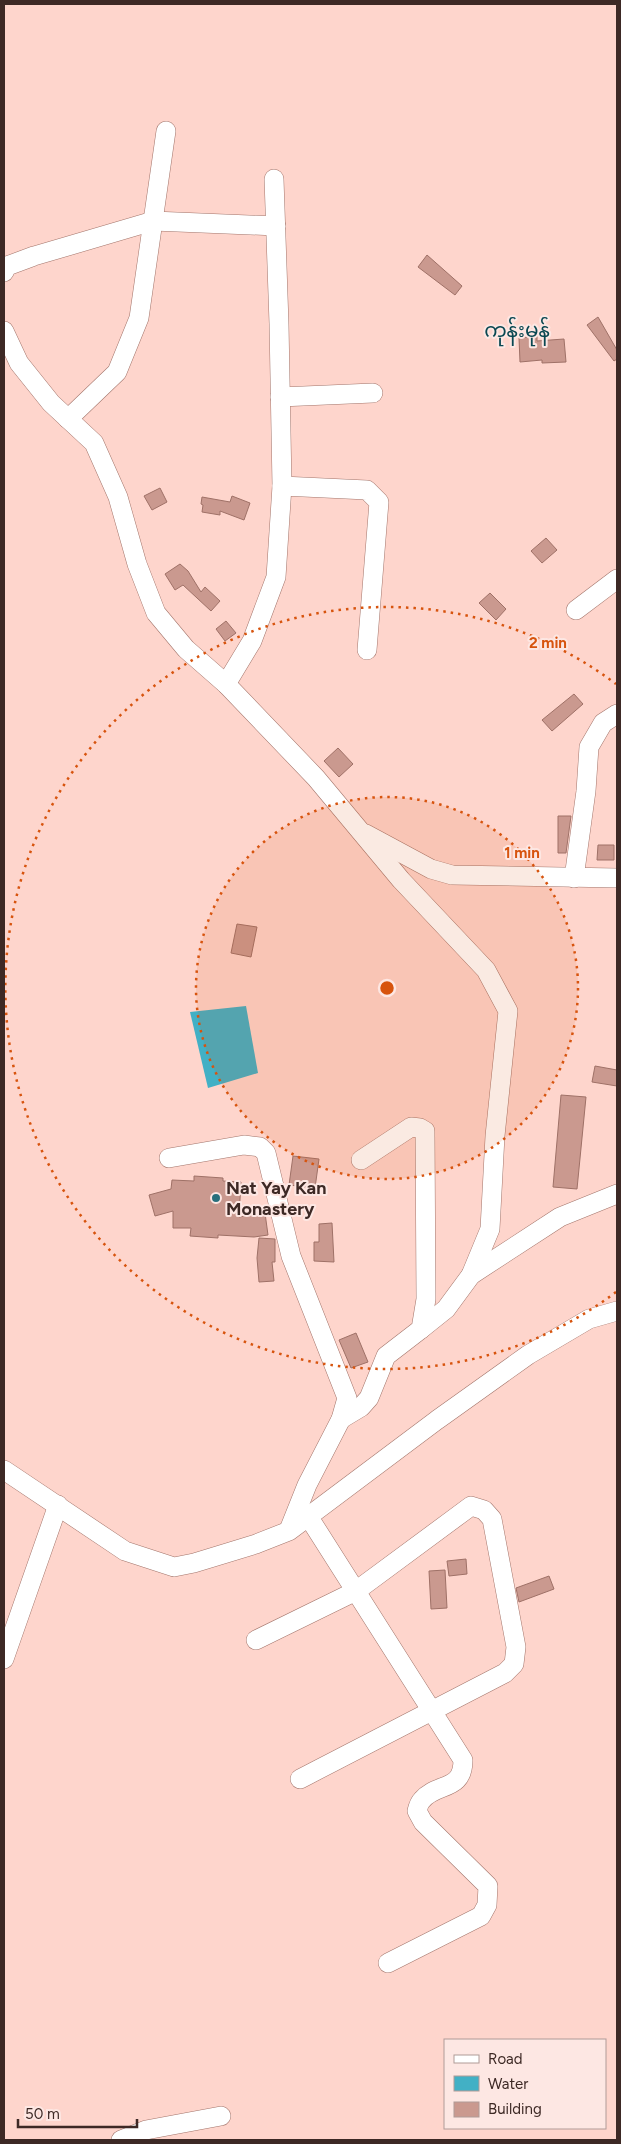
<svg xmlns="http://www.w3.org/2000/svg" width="621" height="2144" viewBox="0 0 621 2144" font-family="Figtree,'Noto Sans Myanmar',sans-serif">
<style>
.water{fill:#42b0c5}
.building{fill:#ca998f;stroke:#9f7167}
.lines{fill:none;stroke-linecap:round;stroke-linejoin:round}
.minor-casing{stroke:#a3756b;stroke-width:20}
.minor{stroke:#fff;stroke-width:19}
.ring{fill:none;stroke:#d7540e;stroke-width:2.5;stroke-dasharray:2.5 5}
.poi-dot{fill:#286f7c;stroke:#fde7e3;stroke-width:2}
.labels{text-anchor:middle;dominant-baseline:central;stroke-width:4;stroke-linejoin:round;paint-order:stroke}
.poi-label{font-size:18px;font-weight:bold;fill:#3d2925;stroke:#fde7e3;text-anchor:start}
.quarter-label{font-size:20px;fill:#094751;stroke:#fde7e3}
.centre{fill:#d7540e;stroke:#fde7e3;stroke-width:2.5}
.ring-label{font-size:15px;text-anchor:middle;font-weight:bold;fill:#d7540e;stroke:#fde7e3;stroke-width:4;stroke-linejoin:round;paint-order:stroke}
</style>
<rect width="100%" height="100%" fill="#fed5cc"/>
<path class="water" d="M246,1006L258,1073L208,1088L190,1012Z"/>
<g class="building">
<path d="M427,255L462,286L455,295L418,267Z"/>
<path d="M598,317L617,350V359L614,361L587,325Z"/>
<path d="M537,336V341L564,339L566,362L542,363V360L520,362L519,338Z"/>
<path d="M160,488L167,502L152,510L144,496Z"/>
<path d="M232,496L250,503L244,520L220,511V515L202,512L203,505L201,504L202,497L230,502Z"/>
<path d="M546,538L557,550L542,563L531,551Z"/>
<path d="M180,564L188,571L201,592L205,587L220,601L211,611L183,585L175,590L165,574Z"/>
<path d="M490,593L506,609L496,620L479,603Z"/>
<path d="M226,621L236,633L225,641L216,629Z"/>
<path d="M574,694L583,704L552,731L542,720Z"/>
<path d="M338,748L353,764L339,777L324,761Z"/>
<path d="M558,816H571L566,853H558Z"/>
<path d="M598,845H614V860H597Z"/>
<path d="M237,924L257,927L251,957L231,953Z"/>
<path d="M595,1066L617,1070V1086L592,1082Z"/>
<path d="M561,1095L586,1097L577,1189L553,1187Z"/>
<path d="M293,1156L319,1159L315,1188L289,1185Z"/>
<path d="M194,1176L223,1178V1181L241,1182L239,1217L265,1213L268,1235L254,1237L218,1235V1238L190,1236L191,1228H173V1211L155,1216L149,1195L171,1189L172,1180L194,1181Z"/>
<path d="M332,1223L334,1262L314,1261V1242H319V1224Z"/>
<path d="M259,1238L275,1239V1262H272L274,1281L259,1282L257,1258Z"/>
<path d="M356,1333L368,1362L351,1368L339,1340Z"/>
<path d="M466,1559L467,1574L449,1576L447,1561Z"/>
<path d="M445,1570L447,1608L431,1609L429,1571Z"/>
<path d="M549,1576L554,1589L519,1602L516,1588Z"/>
</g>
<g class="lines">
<g class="minor-casing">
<g id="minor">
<path d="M4,272L7,266L34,256L153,221L276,226"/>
<path d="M4,331L19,363L51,403L94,443L118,497L137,564L156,613L186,649L226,684L316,778L401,880L486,970L508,1011L495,1136L490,1229L471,1275L446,1309L421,1329"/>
<path d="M280,397L373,393"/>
<path d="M68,419L117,372L139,318L166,131"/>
<path d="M282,486L367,490L379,502L367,650"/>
<path d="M576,610L617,579"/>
<path d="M226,684L252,641L276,577L282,486L279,324L274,179"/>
<path d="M366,834L431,869L452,875L617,878"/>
<path d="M574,878L586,791L589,747L603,723L617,714"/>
<path d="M169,1158L244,1145L260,1147L266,1153L291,1256L347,1398L341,1419L307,1485L289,1530"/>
<path d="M471,1275L560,1217L617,1194"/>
<path d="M341,1419L361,1407L369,1398L386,1356L421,1329L426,1299L425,1131L420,1128L411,1127L361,1160"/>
<path d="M4,1470L125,1551L174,1567L194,1563L256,1544L289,1531L437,1420L528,1355L589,1319L617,1311"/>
<path d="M308,1516L463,1760C463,1792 437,1782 422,1800C420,1802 418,1807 417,1811L423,1822L488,1886L487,1905L481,1916L388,1963"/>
<path d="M256,1640L356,1591L471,1506L484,1510L492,1519L516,1647L514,1664L505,1673L300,1779"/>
<path d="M4,1659L58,1505"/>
<path d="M121,2140L146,2130L221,2116"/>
</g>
</g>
<use href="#minor" class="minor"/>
</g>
<circle cx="387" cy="988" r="191" fill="#d7540e" fill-opacity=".12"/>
<g class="ring">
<circle cx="387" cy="988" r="191"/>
<path d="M616 1292A381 381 0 1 1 616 684"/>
</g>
<circle class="poi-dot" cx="216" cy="1198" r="5"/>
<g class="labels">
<g class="poi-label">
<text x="226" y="1188">Nat Yay Kan<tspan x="226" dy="21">Monastery</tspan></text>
</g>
<g class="quarter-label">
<text x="517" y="330">ကုန်းမုန်</text>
</g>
</g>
<circle cx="387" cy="988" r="8" class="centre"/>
<g class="ring-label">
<text x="548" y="648">2 min</text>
<text x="522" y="858">1 min</text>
</g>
<rect width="621" height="2144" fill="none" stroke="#3d2925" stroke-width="10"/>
<rect x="444" y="2039" width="162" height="90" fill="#fde7e3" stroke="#b09b97"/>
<rect x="454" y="2055" width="25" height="8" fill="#ffffff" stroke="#b09b97"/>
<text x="488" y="2064" font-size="15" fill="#3d2925">Road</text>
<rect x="454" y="2076" width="25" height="15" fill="#42b0c5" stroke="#b09b97"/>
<text x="488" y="2089" font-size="15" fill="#3d2925">Water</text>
<rect x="454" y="2102" width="25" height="15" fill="#ca998f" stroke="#b09b97"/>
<text x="488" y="2114" font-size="15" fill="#3d2925">Building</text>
<path d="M18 2119v8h119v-8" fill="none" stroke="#3d2925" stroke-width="2.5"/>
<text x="25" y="2119" font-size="15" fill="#3d2925" stroke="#fde7e3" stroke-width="4" paint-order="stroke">50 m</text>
</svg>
